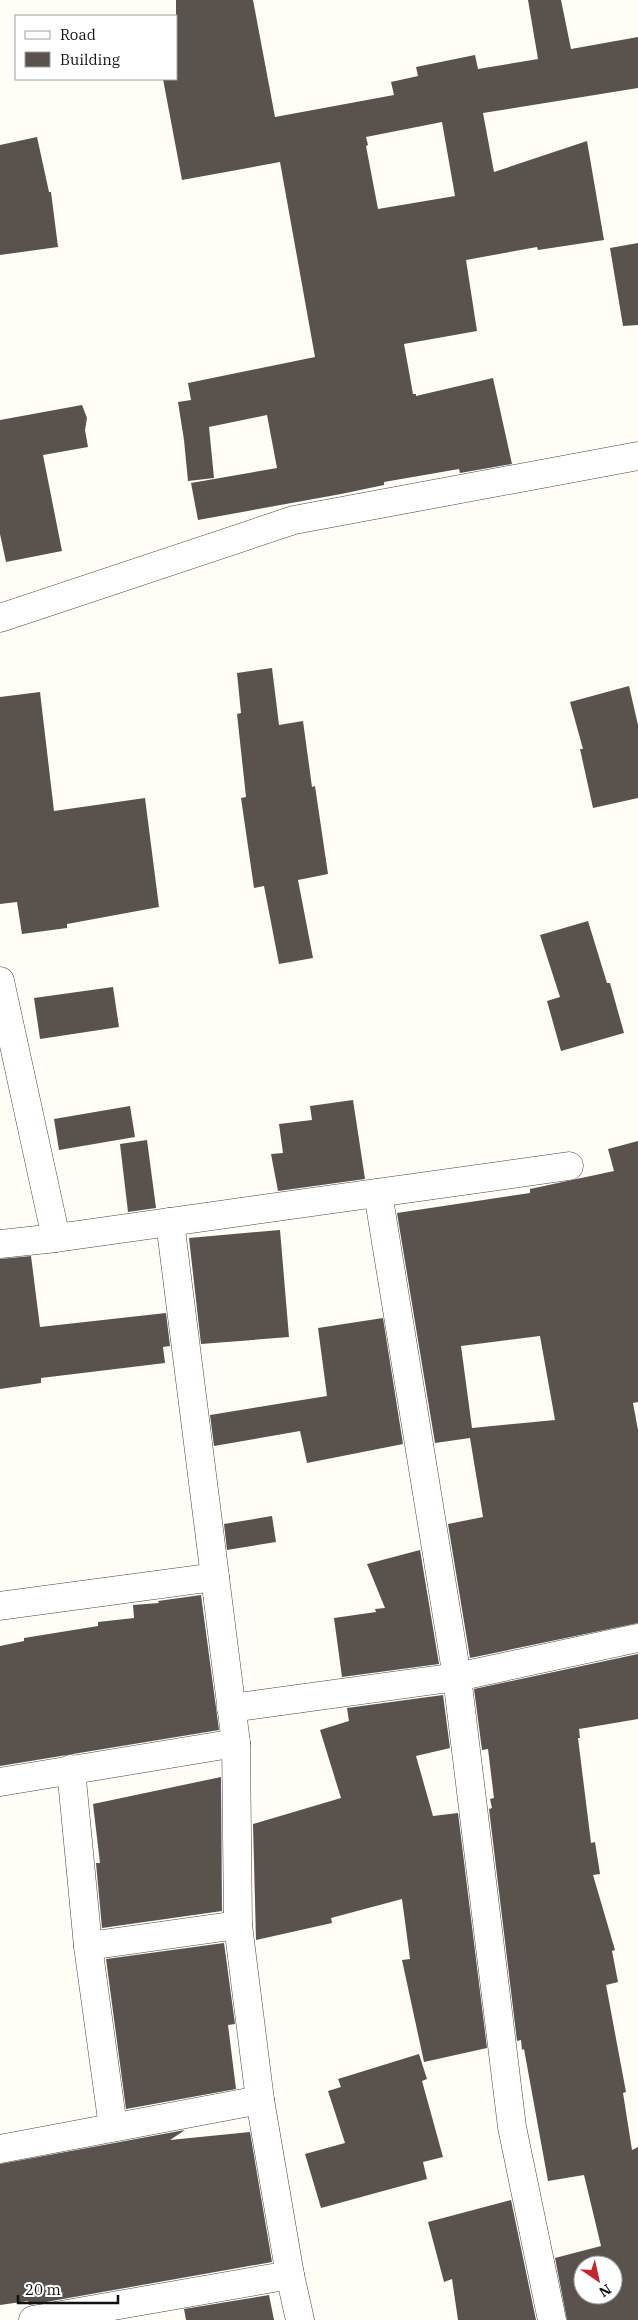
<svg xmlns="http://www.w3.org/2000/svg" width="638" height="2320" viewBox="0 0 638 2320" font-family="'IBM Plex Serif',serif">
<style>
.building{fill:#5a524d;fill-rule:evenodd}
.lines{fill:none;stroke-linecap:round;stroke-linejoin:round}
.minor-casing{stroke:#444;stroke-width:29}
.minor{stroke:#fff;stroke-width:28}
</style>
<rect width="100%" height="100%" fill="#fffdf5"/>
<g class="building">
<path d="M176,0H253L275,117L394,95L391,82L418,76L416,67L475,55L478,69L538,59L528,0H561L571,49L638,37V88L483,113L494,172L587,141L604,240L538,250L537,247L466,260L477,331L404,344L413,394H416V396L493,378L512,464L460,473L459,469L384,482V485L341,494L198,520L191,483L277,468L267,415L209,427L214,478L188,481L184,440L178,402L191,400L188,383L315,357L280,162L182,180L163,79H176ZM442,122L455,196L378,209L366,146L368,145L366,137Z"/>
<path d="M37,137L49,192H51L58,247L0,255V145Z"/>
<path d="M638,243V325L623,326L610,248Z"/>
<path d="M82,405L87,418L85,430L88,447L43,455L62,551L6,562L0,534V420Z"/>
<path d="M272,668L279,725L303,721L312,787L315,786L328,874L298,880L313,958L279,964L264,886L254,888L241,798L246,797L237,714L241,713L237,673Z"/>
<path d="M629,686L638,725V798L593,808L580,749H583L570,702Z"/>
<path d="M40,692L54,811L145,798L159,907L67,924V928L22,934L17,902L0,904V697Z"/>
<path d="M588,921L607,983H610L624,1033L561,1051L547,1001L560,997L540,935Z"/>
<path d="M113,987L119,1027L40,1039L34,998Z"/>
<path d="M353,1100L365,1179L278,1191L271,1154L283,1153L279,1124L312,1120L310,1106Z"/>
<path d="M130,1106L135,1137L59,1150L54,1119Z"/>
<path d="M147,1140L156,1208L128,1212L120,1144Z"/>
<path d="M638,1141V1402L633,1403L638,1430V1623L470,1658L448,1524L483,1517L470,1438L435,1443L397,1213L530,1193V1189L614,1171L608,1149ZM540,1336L555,1420L472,1428L461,1346Z"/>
<path d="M280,1230L289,1337L201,1344L189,1238Z"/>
<path d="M31,1256L40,1327L166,1313L170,1346L163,1347L165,1363L41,1378V1383L0,1389V1259Z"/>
<path d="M383,1318L403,1444L307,1463L300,1431L214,1446L210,1415L327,1396L318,1328Z"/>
<path d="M272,1516L276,1542L227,1550L224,1524Z"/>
<path d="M420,1550L439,1664L342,1677L334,1618L376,1612L375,1609L385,1608L367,1564Z"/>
<path d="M201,1595L219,1730L0,1766V1646L24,1641V1638L98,1626V1622L134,1618L133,1605L159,1603L158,1601Z"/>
<path d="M638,1654V1719L579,1729L580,1738H578L591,1843L595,1842L600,1874L593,1875L615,1950L612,1951L618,1982L606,1985L626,2092L623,2093L632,2150L638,2147V2320H567L555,2258L601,2246L584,2175L548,2181L524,2049L522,2050L521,2040L517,2041L489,1809L492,1808L490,1799L494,1798L488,1749L482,1750L474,1689ZM583,2265H613V2295H583Z"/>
<path d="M443,1695L450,1748L416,1756L433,1816L458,1813L487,2048L424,2062L402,1960L410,1959L402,1899L331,1918L332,1923L256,1940L253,1824L341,1798L320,1730L349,1721L347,1708Z"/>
<path d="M221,1777L222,1911L102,1928L96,1863H100L93,1804Z"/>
<path d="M224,1943L235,2024L228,2025L236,2089L126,2109L106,1959Z"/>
<path d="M419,2054L427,2079L422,2081L443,2157L423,2162L427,2179L321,2208L305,2154L345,2143L328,2091L341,2087L338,2079Z"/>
<path d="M185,2130L170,2140L250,2132L272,2262L29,2305L28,2301L0,2305V2164Z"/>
<path d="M511,2200L536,2320H458L452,2279L444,2282L428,2222Z"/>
<path d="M269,2295L274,2320H186L184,2309Z"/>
</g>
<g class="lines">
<g class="minor-casing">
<g id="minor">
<path d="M0,618L294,520L638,456"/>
<path d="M0,981L56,1238L569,1166"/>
<path d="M378,1193L457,1677L512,2127L552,2320"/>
<path d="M170,1222L236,1743L238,1925L260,2100L290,2275L300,2320"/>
<path d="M0,1244L56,1238"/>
<path d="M0,1606L215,1577"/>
<path d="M231,1708L457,1677L638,1638"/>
<path d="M71,1769L88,1946L113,2127"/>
<path d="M0,1782L236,1743"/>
<path d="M88,1946L238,1925"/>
<path d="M0,2149L260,2100"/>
<path d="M33,2320L290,2275"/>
</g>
</g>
<use href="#minor" class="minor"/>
</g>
<rect x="15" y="15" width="162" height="65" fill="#ffffff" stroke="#a0a0a0"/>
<rect x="25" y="31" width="25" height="8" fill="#ffffff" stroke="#a0a0a0"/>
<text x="60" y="40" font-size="15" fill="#111111">Road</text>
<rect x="25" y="52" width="25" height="15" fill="#5a524d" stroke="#a0a0a0"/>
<text x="60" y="65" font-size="15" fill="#111111">Building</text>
<g transform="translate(598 2280) rotate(146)"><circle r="24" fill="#ffffff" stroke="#a0a0a0"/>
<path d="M0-4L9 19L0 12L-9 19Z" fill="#c4262e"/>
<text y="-8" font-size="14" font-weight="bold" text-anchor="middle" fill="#111111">N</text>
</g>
<path d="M18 2295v8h100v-8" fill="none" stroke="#111111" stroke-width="2.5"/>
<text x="25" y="2295" font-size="15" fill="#111111" stroke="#ffffff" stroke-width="4" paint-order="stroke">20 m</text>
</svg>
